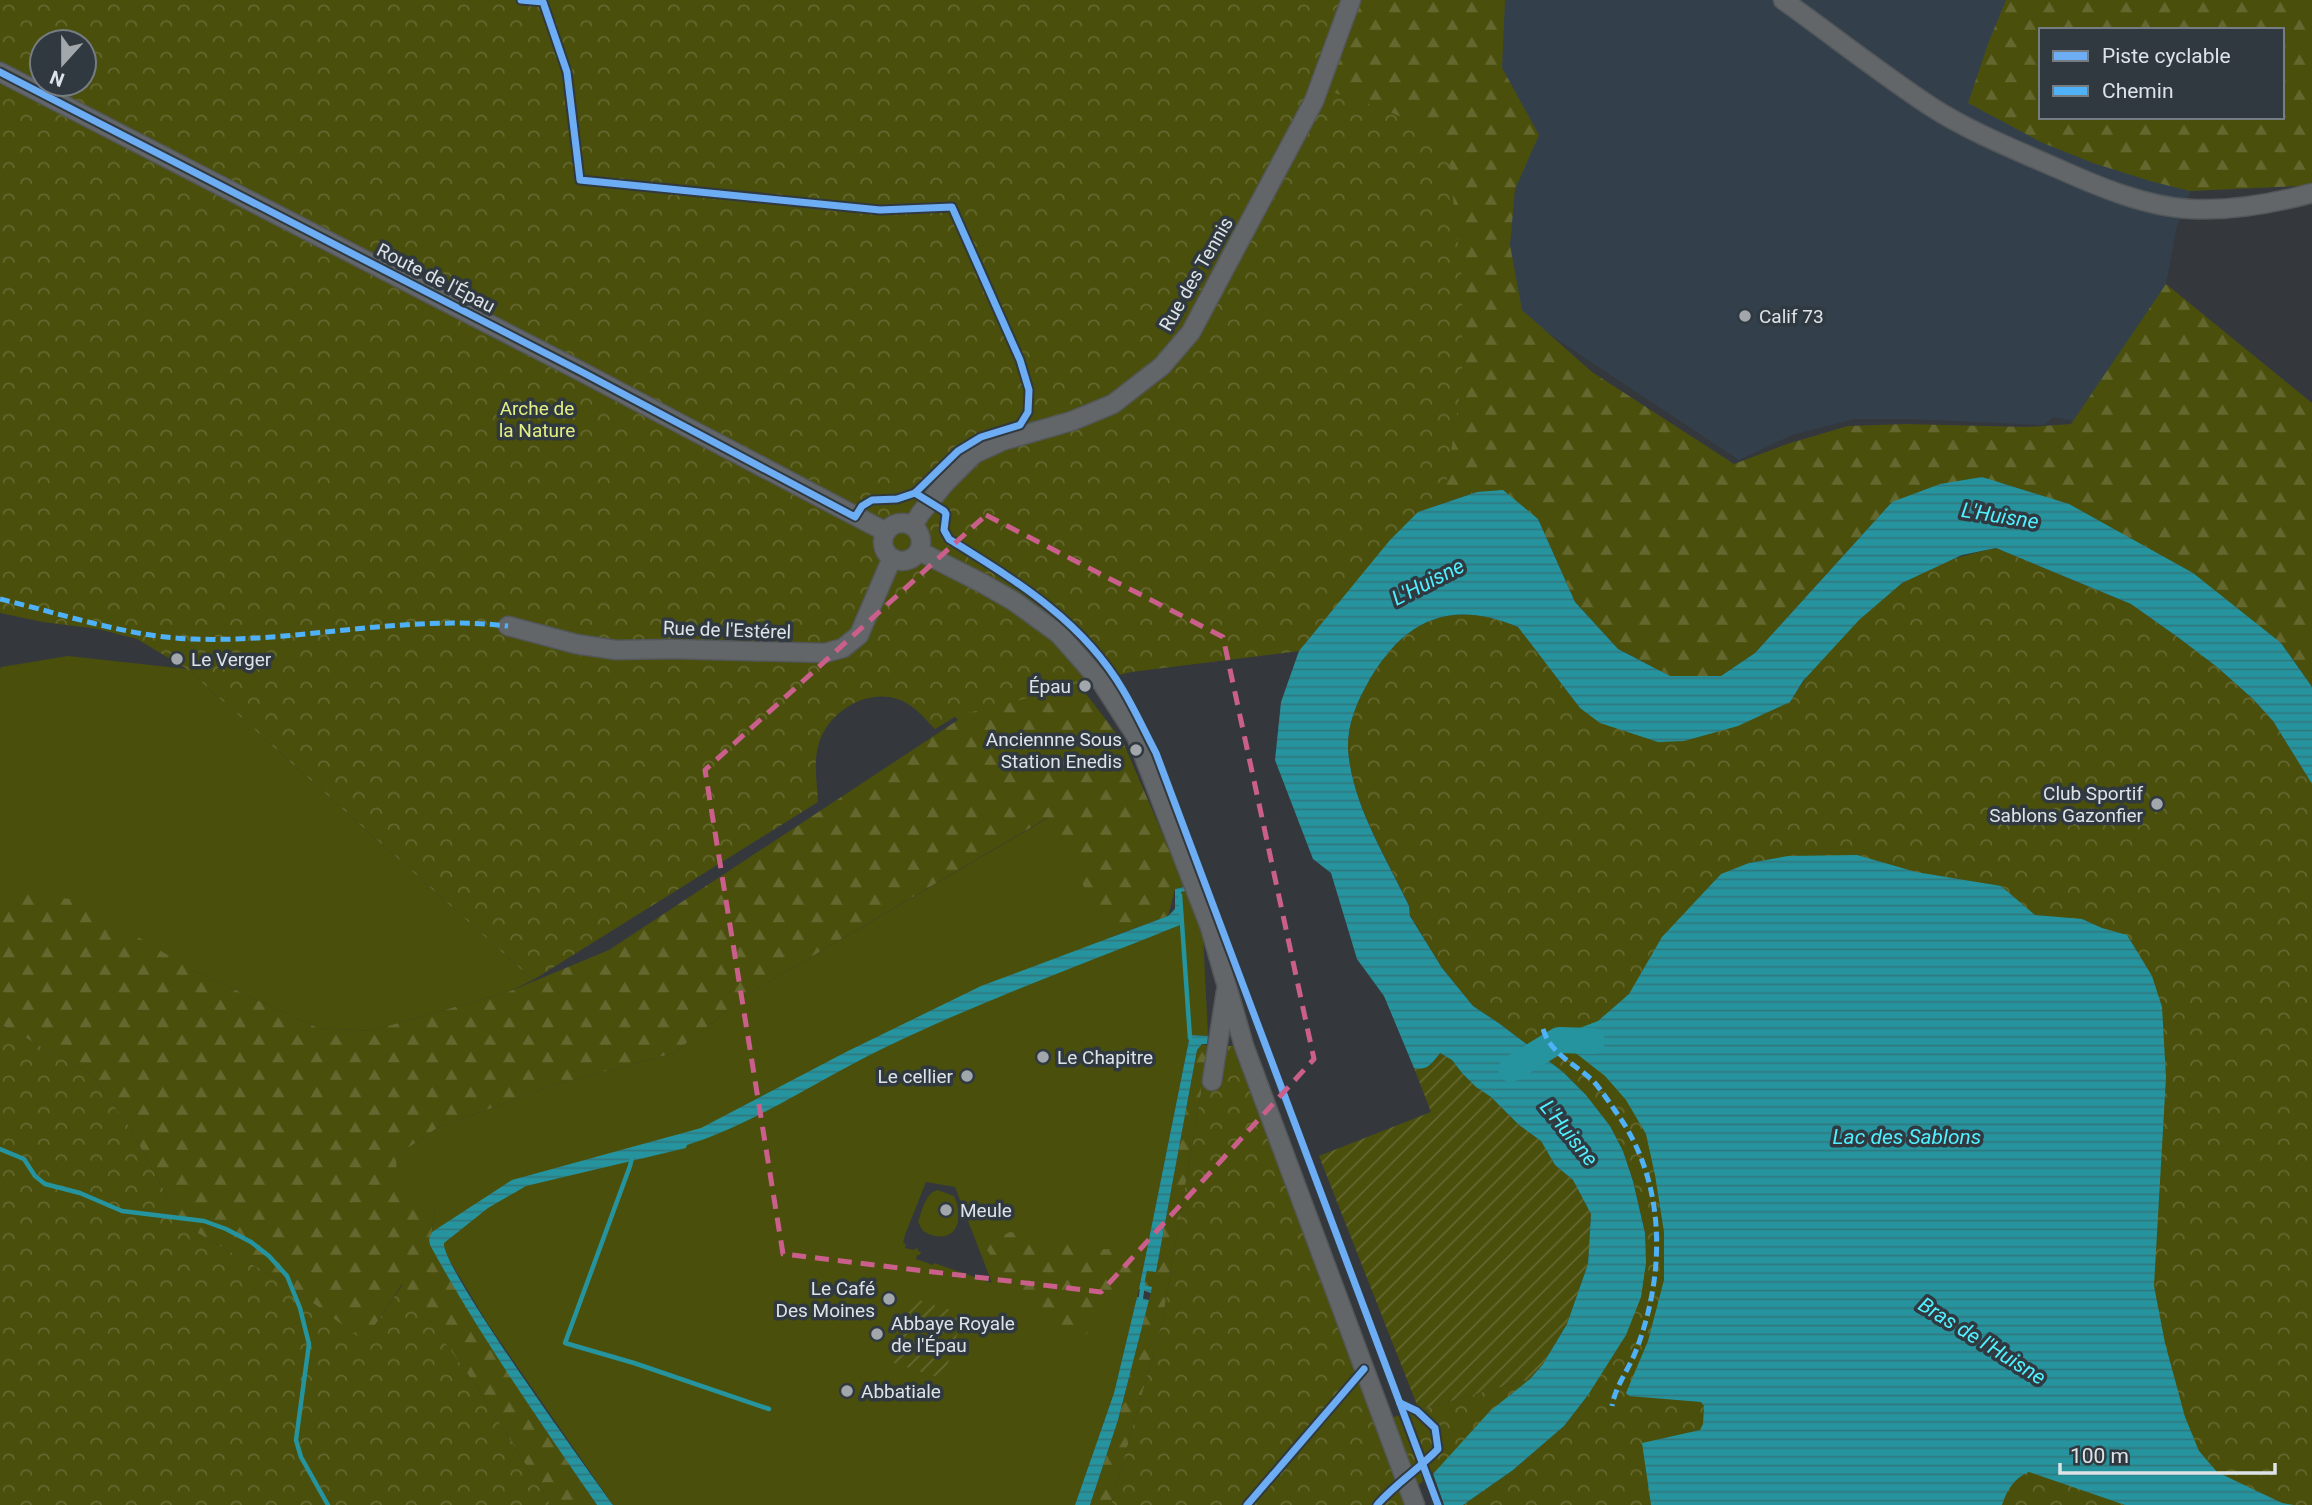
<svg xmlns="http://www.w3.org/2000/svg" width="2312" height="1505" viewBox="0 0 2312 1505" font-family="Roboto,sans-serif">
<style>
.built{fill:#33404b;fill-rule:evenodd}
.grass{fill:#4a4f0c;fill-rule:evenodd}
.forest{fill:url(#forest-firs);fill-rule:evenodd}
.park{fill:url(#park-crowns);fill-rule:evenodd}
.garden{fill:url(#garden-furrows)}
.water{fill:url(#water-rules)}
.pier{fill:#34383c}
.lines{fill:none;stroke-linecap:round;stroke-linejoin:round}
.stream{stroke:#26949e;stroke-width:4.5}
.river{stroke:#26949e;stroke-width:26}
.minor-casing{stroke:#53575a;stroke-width:21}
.minor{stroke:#636669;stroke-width:18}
.quiet{stroke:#4fb1f8;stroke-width:5;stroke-dasharray:10 5;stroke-linecap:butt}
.cycleway-casing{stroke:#303940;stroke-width:11}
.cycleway{stroke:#6dadf4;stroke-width:7}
.marked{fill:none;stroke:#cb5f8c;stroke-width:5;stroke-dasharray:14 9;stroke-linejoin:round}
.poi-dot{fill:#a2a7ab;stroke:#303940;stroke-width:2.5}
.labels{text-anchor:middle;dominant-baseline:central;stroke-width:7;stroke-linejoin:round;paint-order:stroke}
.street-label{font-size:19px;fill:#dde3e7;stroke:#303940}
.poi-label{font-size:19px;fill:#dde3e7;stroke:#303940;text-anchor:start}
.park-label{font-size:19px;fill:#e3ee84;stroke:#303940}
.water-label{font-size:21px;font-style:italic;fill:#51f0ff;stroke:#303940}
</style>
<defs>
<pattern id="forest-firs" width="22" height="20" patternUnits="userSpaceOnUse" patternTransform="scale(1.75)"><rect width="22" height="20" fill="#4a4f0c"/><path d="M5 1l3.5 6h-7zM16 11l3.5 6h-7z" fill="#64682f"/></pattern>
<pattern id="park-crowns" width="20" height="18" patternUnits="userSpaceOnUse" patternTransform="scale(1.75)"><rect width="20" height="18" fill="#4a4f0c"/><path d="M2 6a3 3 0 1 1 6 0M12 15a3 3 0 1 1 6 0" fill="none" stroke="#64682f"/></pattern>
<pattern id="garden-furrows" width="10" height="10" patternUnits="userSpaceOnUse" patternTransform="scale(1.75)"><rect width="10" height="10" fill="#4a4f0c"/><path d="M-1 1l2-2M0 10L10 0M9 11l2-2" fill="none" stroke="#64682f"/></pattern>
<pattern id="water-rules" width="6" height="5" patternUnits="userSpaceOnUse" patternTransform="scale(1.75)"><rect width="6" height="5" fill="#26949e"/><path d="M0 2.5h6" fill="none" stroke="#30787f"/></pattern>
</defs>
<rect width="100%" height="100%" fill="#34383c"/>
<path class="built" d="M1493,0H2312V189L2298,186L2190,191L2176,230L2166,284L2074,421L2053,417L2044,425L1911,419H1854L1792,435L1739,460L1516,312L1491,68ZM2041,30H2282V117H2041Z"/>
<g class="grass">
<path d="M68,656L187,669L533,980L508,992L370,1031L318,1028L192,970L0,894V669L1,667Z"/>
<path d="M1048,818L1111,937L1180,925L1181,892L1189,890L1203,934L1208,1036L1190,1035L1139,1289L1114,1393L1075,1505H613L488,1324L444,1251L430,1243L435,1208L396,1180V1156L437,1128L554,1085L674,1053L748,994ZM926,1182L955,1187L992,1283L934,1263L933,1265L916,1259L917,1255H920L921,1252L918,1251V1249L916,1248L914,1250L905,1248L906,1244L903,1243L905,1235Z"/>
<path d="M937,1190L954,1196C967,1223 952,1248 923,1231L918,1222C922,1211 925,1194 937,1190Z"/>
</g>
<g class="forest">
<path d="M0,0H1505L1502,68L1539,135L1515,189L1510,245L1522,310L1592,372L1734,464L1787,444L1848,426L1906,424L2027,427L2071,424L2166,284L2312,403V687L2281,643L1892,502L1755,653L1721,676H1670L1618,649L1575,602L1538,519L1477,492L1418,512L1390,540L1299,651L84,84V42H42Z"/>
<path d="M2006,0H2312V189L2298,186L2190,191L2150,181L2093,163L2043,143L1968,103L1988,44ZM2041,30H2282V117H2041Z"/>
<path d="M1037,630L1123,742L1185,886L1175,889L1168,916L1111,937L1047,818L748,994L674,1053L554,1085L437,1128L396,1156L397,1180L435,1208L430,1243L471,1314L536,1416L597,1505H551L477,1387L402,1284L364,1342L293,1288L182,1224L130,1128L90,1073L0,1024V894L15,892L78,900L192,970L318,1028L370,1031L508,992L609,950L958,720L925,678Z"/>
<path d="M1202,1044L1209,1046L1162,1323L1111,1505H1090L1118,1420L1151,1292L1152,1287L1144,1285L1147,1270L1156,1272L1197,1050Z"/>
<path d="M1010,1232L1031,1236L1039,1242C1044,1241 1051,1239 1057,1240C1078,1242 1098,1254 1120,1247L1138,1267L1136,1281C1128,1288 1116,1295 1111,1303C1087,1339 1085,1346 1045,1320C1029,1310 1023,1298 1021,1280H1009L984,1246Z"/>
</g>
<g class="park">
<path d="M0,0H1351L1322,89L1376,106L1422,126L1449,162L1462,278V381L1443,503L1418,512L1391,540L1299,651L1131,672L956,716L935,729C927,721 920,712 911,706C878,682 830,707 819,743C813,761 817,783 818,802L533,980L187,669L137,639L98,629L43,622L0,613ZM42,42H84V84H42Z"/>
<path d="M1996,548L2131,604L2179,638L2217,667L2253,699L2273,721L2312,784V1505H1463L1513,1470L1564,1426L1588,1395L1645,1233L1633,1180L1623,1151L1610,1126L1586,1095L1563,1072L1500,1024L1473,1006L1442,968L1410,915L1409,905C1387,859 1356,810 1349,759C1345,734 1353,710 1365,688C1400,623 1446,597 1518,627L1580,708L1658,742L1790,702C1817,658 1858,615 1901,584C1927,566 1966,554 1996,548Z"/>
<path d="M0,1024L90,1073L130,1128L182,1224L293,1288L364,1341L403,1284L477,1387L551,1505H0Z"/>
<path d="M1209,1046H1244L1383,1420L1530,1379L1444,1505H1111L1162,1323Z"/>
</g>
<g class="garden">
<path d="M1440,1053L1452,1060L1462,1073L1476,1087L1491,1097L1519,1125L1541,1141L1555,1165L1573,1180L1591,1214L1588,1264L1567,1324L1543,1364L1530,1379L1419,1410L1319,1156L1431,1112L1414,1068C1428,1071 1432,1063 1440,1053Z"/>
<path d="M910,1297L935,1305L928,1328L921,1326L918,1334L901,1328Z"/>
<path d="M938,1306L964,1314L954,1344L936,1338L939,1331L931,1329Z"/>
<path d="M901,1331L917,1336L915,1343L923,1346L916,1370L891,1362Z"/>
<path d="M936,1341L953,1347L943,1379L918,1371L926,1347L933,1349Z"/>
</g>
<g class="water">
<path d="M1982,477L2069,504L2193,573L2281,643L2312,687V784L2273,721L2253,699L2217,667L2179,638L2131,604L1996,548L1962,555L1902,583L1859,620L1803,681L1790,702L1738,726L1684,741L1658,742L1600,723L1580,708L1518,627C1446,597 1400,623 1365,688C1353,710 1345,734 1349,759C1356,811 1387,859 1409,906L1410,916L1442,968L1473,1006L1500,1024L1563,1072L1586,1095L1610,1126L1623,1151L1633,1181L1645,1233L1646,1263L1641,1297L1626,1335L1588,1395L1564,1426L1513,1470L1463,1505H1405L1490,1411L1530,1379L1543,1364L1567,1324L1588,1264L1591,1214L1573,1180L1555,1165L1541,1141L1519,1125L1491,1097L1476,1087L1462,1073L1452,1060L1440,1053C1432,1063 1428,1071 1414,1068L1384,996L1357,959L1331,873L1313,859L1275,760L1281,702L1299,651L1390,540L1418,512L1477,492L1503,490L1538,519L1575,602L1618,649L1670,676H1721L1755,653L1892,502L1940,484Z"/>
<path d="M1857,855L1916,872L2001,886L2035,915L2082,919L2102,928L2127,935L2152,976L2162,1007L2166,1077L2154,1286L2165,1343L2185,1417L2199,1451L2217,1472L2282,1503L2294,1505H2125L2029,1472C2014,1478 2007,1490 2002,1505H1651L1642,1443L1700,1430L1703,1424L1704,1406L1701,1402L1629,1396L1626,1393L1648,1341L1664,1280V1232L1655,1175L1646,1134L1626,1100L1605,1076L1559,1040L1561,1035L1598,1021L1629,994L1662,937L1721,874L1749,863L1788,856Z"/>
<path d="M1188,886L1189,890L1181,892L1180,925C1081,965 981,1001 886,1047C819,1079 757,1123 687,1145L686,1148L526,1186L488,1208L444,1243C440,1266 590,1473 613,1505H597C539,1420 479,1335 430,1245L429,1239L432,1232L512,1180L701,1128L846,1052L981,986L1168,916L1175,909V889Z"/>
<path d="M1190,1035L1208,1036L1207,1044H1202L1197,1050L1156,1272L1147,1271L1144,1285L1152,1287L1151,1293L1139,1289Z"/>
<path d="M1137,1297L1149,1300L1118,1420L1090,1505H1075L1114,1393Z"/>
</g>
<path class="pier" d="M1432,1471L1444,1505H1406L1404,1501Z"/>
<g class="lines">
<g class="stream">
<path d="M1180,895L1190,1038"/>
<path d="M0,1149L24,1159L35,1176L45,1184L80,1193L122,1211L204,1221L226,1229L251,1242L269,1256L287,1276L300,1308L309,1344L296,1440L301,1457L328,1505"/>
<path d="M632,1157L630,1166L565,1343L634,1363L769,1409"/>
<path d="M1140,1303L1143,1284"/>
</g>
<path class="river" d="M1511,1069L1559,1040L1592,1041"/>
<g class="minor-casing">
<g id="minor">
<path d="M1783,0C1832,35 1880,73 1930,106C1968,131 2018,151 2059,169C2099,187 2147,207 2191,209C2233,211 2272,204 2312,193"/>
<path d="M0,72L582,372L886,532"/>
<circle cx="902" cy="542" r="19"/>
<path d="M913,526L920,514L945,483L974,454L1002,441L1072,421L1113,404L1162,366L1191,332L1314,101L1351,0"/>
<path d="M919,551L982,583L1015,602L1059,634L1102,683L1136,736L1210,927L1244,1046L1415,1505"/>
<path d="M508,626L576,644L616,650L672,649L825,653L843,648L859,635L892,558"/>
<path d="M1212,1081L1226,991"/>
</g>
</g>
<use href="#minor" class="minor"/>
<g class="quiet">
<path d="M0,599C63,614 128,637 193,639C298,643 403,614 508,626"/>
<path d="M1543,1029C1551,1055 1576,1064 1594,1082C1602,1091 1609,1102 1616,1112C1666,1181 1666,1271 1637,1348C1630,1368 1616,1384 1612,1406"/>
</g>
<g class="cycleway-casing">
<g id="cycleway">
<path d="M0,72L582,372L855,517L862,506L872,500L897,499L915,493L958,451L981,437L1020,425L1028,412L1029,390L1020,360L952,207L880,210L580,180L567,72L543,2L521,0"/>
<path d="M915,493L944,511L946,514L944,530L949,539C1016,581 1082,620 1123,690C1135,710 1145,732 1156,753L1438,1505"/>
<path d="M1247,1505L1364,1369"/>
<path d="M1377,1505C1395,1484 1419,1469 1438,1449L1435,1428L1417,1411L1400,1403"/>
</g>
</g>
<use href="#cycleway" class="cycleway"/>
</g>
<path class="marked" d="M986,515L1223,637L1314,1059L1101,1292L783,1254L705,770Z"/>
<g class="poi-dot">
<circle cx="1745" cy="316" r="7"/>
<circle cx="177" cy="659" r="7"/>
<circle cx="1085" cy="686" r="7"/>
<circle cx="1136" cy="750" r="7"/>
<circle cx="2157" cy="804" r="7"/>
<circle cx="1043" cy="1057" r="7"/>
<circle cx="967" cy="1076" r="7"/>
<circle cx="946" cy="1210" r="7"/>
<circle cx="889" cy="1299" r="7"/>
<circle cx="877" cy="1334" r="7"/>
<circle cx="847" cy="1391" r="7"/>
</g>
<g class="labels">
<g class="street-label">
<text transform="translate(1196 274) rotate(-60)">Rue des Tennis</text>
<text transform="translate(436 278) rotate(27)">Route de l'Épau</text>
<text transform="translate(727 630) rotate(2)">Rue de l'Estérel</text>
</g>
<g class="poi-label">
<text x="1759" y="316">Calif 73</text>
<text x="191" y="659">Le Verger</text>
<text x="1071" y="686" text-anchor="end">Épau</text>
<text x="1122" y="739" text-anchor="end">Anciennne Sous<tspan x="1122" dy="22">Station Enedis</tspan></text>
<text x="2143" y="793" text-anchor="end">Club Sportif<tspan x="2143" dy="22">Sablons Gazonfier</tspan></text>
<text x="1057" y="1057">Le Chapitre</text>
<text x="953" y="1076" text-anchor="end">Le cellier</text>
<text x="960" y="1210">Meule</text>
<text x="875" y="1288" text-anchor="end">Le Café<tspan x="875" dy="22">Des Moines</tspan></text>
<text x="891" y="1323">Abbaye Royale<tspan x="891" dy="22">de l'Épau</tspan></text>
<text x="861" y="1391">Abbatiale</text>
</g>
<g class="park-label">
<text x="537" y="408">Arche de<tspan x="537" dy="22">la Nature</tspan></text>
</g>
<g class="water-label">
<text transform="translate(2000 516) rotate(9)">L'Huisne</text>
<text transform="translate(1428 582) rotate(-27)">L'Huisne</text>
<text transform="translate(1569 1133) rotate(51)">L'Huisne</text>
<text x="1907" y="1137">Lac des Sablons</text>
<text transform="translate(1982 1341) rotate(32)">Bras de l'Huisne</text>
</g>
</g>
<rect x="2039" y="28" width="245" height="91" fill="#303940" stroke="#757d83" stroke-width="2"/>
<rect x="2053" y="51" width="35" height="10" fill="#6dadf4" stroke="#757d83" stroke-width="2"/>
<text x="2102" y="63" font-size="21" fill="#dde3e7">Piste cyclable</text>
<rect x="2053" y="86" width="35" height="10" fill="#4fb1f8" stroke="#757d83" stroke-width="2"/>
<text x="2102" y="98" font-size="21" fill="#dde3e7">Chemin</text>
<g transform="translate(63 63) rotate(201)"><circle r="33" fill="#303940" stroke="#757d83" stroke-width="2"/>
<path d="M0-5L12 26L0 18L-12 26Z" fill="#a2a7ab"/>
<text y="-10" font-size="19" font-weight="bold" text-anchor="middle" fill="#dde3e7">N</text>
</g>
<path d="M2060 1463v10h215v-10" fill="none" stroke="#dde3e7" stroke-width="3.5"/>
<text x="2070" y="1463" font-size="21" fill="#dde3e7" stroke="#303940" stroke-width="5" paint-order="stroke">100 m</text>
</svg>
